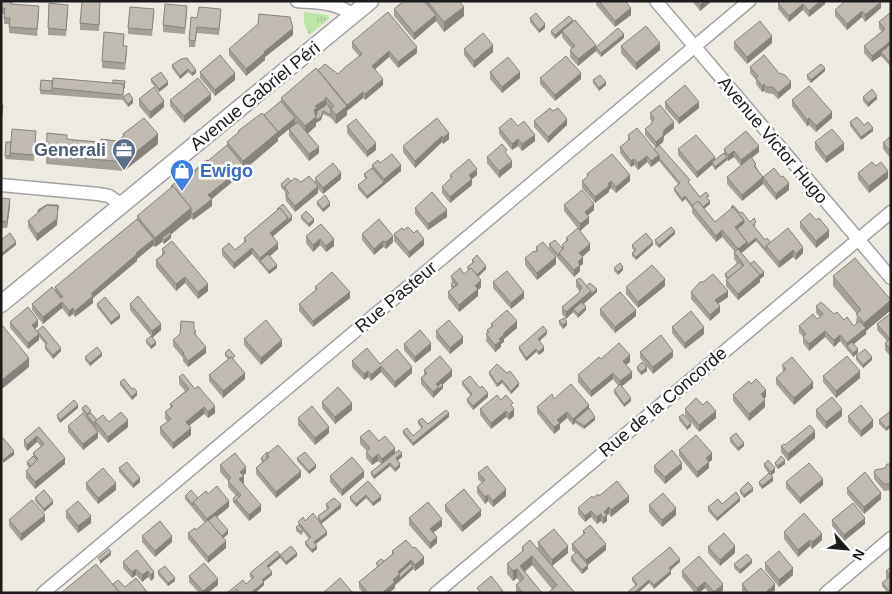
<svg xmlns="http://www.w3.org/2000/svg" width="892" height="594" viewBox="0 0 892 594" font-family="Arial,sans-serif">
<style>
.grass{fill:url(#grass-tufts)}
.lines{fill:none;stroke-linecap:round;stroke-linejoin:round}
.minor-casing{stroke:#a2a2a2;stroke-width:15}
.tertiary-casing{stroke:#a2a2a2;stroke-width:19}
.minor{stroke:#fff;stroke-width:12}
.tertiary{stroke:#fff;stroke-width:16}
.wall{fill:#a6a098}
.shaded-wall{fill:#87827c}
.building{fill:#c1bab1;stroke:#87827c}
.labels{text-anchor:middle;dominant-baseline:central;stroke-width:5;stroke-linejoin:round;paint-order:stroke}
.street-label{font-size:18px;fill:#1b1b1b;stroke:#fff}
.service-label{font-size:18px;font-weight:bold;fill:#4e5e75;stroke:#fff;text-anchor:end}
.shop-label{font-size:18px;font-weight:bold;fill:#366cbe;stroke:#fff;text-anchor:start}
</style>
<defs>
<pattern id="grass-tufts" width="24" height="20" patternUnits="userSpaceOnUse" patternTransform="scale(1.25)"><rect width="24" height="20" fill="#bce6a8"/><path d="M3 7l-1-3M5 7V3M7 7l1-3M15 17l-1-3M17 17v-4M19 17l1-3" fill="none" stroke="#a1c590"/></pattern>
</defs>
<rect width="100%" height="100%" fill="#edebe1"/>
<path class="grass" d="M304,12L328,15L329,19L309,35L304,23Z"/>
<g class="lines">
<g class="minor-casing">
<g id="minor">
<path d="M297,1C317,3 337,2 353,15"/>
<path d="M656,1L891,278"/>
<path d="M1,185L98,194L109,196L122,205"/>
<path d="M43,593L749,1"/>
<path d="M436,593L891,212"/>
<path d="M826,593L891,538"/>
</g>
</g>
<g class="tertiary-casing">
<path id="tertiary" d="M1,304L370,1"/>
</g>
<use href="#minor" class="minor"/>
<use href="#tertiary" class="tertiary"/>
</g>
<g class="wall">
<path d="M1,1H12V4L39,13L37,36L9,33V24H4V14H1Z"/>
<path d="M404,1H459L464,16L444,32L436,21L414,40L394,16V9Z"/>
<path d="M596,1H625L631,15L615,27L596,5Z"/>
<path d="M692,1H712L700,11Z"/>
<path d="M825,1V4L809,17L803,10L789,22L778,9V3Z"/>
<path d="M100,7L99,31L80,30V23Z"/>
<path d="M881,8L865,22L862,17L847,30L835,16V10Z"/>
<path d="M68,11L66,36L48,35V28Z"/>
<path d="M187,12L185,34L163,32V25Z"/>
<path d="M891,12V67L881,56L872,62L864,53V46L882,32L879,28V22Z"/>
<path d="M154,15L152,36L128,34V28Z"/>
<path d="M221,15L219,35L197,33L195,47H189V40L197,18Z"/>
<path d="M530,18L545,28L539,33L530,22Z"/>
<path d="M573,22L596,47L624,38L601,57L596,51L578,66L570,57V50L572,49L562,37V33L555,39L551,34V31Z"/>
<path d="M293,35L265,57V60L246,76L229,55V49Z"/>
<path d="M124,40V46L127,53L125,70L102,68V61Z"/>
<path d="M352,42L417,53L398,68L389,57L375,69L383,85L365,100L363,98L347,111V115L336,124L331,118L323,114L321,120L316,122V126L308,133L319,153L309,161L289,136V129L295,124L278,138V141L244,170V172L212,199V206L193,220L191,218L171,234V238L164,244L162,242L155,247L153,245L137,259V261L93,298V303L75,317L73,314L69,317L62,308L43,324L32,310V304L55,291V287L137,219V216L171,188V186L208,161L227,145V142L238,133V131L264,115L281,101V98L318,70L338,74L359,56L352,48Z"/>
<path d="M734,42L772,43L747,64L734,49Z"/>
<path d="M621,46L660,50L636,70L621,53Z"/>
<path d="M464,49L493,52L474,68L464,55Z"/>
<path d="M181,59L196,73L192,76L188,72L180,79L172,68V65Z"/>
<path d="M750,67L791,88L778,99L773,94L766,93L764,91L762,92L756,84V80L750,73Z"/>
<path d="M825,71L811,83L807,79V75Z"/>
<path d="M200,72L235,80L215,96L200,78Z"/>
<path d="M490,72L520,78L502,93L490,79Z"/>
<path d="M540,78L581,79L555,101L540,84Z"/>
<path d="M151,79L168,85L159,92L151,82Z"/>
<path d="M41,80L125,84L123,97L133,103L128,107L123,100L40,94Z"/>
<path d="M593,80L606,85L599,91L593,83Z"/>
<path d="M863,97L877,99L868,107L863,101Z"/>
<path d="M139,99L164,107L150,119L139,106Z"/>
<path d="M170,100H211L184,123L170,106Z"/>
<path d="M792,100L832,118L816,132L809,125L807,126L792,106Z"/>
<path d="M665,102L699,108L679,124L665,108Z"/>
<path d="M650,113L674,128L664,136L663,142L659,145L700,197L709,199H708L710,204L704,209L715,222L731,209V207L740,213L750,222L756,225L754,227L765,240L771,243L803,253L796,260L793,257L779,268L756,241L741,253L750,264L764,276L760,279V282L738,300L726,286V280L727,279L725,277V274L737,263L734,259V252H735L722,237L716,242L692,213V208L685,199L682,202L674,191V188L678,184L659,161L651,167L647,162L638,170L634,165L631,167L620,153V147L628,141V135L654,149L656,148L645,135V129L651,124L652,122L650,119Z"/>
<path d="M437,118L449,139L443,144L442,142L415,168L403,152V146Z"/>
<path d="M534,121L567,125L548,143L534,127Z"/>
<path d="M850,122L864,125L873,131L861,140L850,126Z"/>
<path d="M347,126L376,150L367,157L347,133Z"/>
<path d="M518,126L535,141L522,151L518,146L512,150L499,134V128Z"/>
<path d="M123,134L158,144L124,171L46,164V155L67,139L101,142L117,141L123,137Z"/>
<path d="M891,136V159L883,149V143Z"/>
<path d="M36,138L34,161L5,159L6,142H11Z"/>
<path d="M815,142L844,150L826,163L815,149Z"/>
<path d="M678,149L715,160L724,153V149L759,152L751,158L760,173L763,177L789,190L776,200L763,184L742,201L727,184V177L741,166L734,157L728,161L727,160L715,170L712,165L697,178L678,155Z"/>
<path d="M487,157L512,167L499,178L487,163Z"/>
<path d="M380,163L401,171L367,199L358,189V185L366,179L364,177V174L372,168V165Z"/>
<path d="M876,166L888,178L869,193L858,179V173Z"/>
<path d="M587,174L630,181L616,193L611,188L609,190V192L595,203L582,188V181L587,177Z"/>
<path d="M450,175H477L472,179V185L450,203L442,193V187L450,179Z"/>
<path d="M315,178L341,179L323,194L318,189V193L295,212L286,201L285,192L281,187V184L291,181L301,182H315Z"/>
<path d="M1,198L10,206L7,228H1Z"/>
<path d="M317,202L330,206L323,212L317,205Z"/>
<path d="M58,205L57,225L37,241L28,227V221Z"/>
<path d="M564,205L594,210L588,215L589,223L580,231L564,211Z"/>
<path d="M415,208L447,217L428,230L415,214Z"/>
<path d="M277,209L292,220L273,236L278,249L270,256L277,268L269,274L252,254L234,269L222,255V249L235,250L244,243V238L277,210Z"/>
<path d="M301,216L314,222L309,227L301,219Z"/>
<path d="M800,222L829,237L816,248L800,228Z"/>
<path d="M321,224L334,246L326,252L320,245L313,252L306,243V236Z"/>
<path d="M404,230L424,245L409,258L394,241V234Z"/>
<path d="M362,234L393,242L386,249L383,247L374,255L362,240Z"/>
<path d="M675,234L659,248L655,244V240Z"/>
<path d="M566,238L590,250L582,257L583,264L580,266V271L574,277L549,248V244L562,248V245L566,241Z"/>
<path d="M632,245H653L636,260L632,256V253L634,251L632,248Z"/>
<path d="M536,247L556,264L537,280L525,265V258L536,251Z"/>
<path d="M162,249L208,291L198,299L185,283L176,291L156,267V260L162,255Z"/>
<path d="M472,260L486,269L478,277L481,287L478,290V296L459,312L448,298V292L452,289L451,287V284L452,283L451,276L464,274L468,271L467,267L472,263Z"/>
<path d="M614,268L623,270L618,275L614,271Z"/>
<path d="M833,276L891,300V310L866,331V334L854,344L858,353L853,357L840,341L834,347L825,337L809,351L803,343V337L799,332V326L817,319L820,317L816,313V306L834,314L854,326L856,323L857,314L833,286Z"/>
<path d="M576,280L597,292L584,304L586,310L578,318L573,312L566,319L562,314V307L579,293V290L576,287Z"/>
<path d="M493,282L524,298L511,309L493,288Z"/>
<path d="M665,286L638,308L626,294V287Z"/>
<path d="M315,287L350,298L313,327L299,311V304L315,291Z"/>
<path d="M691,292L728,297L718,304L720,312L710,321L691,299Z"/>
<path d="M97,304L120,318L111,325L97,307Z"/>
<path d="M130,304L161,330L152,338L156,345L151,349L146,343V340L151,336L130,310Z"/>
<path d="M600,309L636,316L615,333L600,315Z"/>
<path d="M891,313V357L885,350V343L887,341L877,330V324Z"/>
<path d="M559,321L567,325L563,329L559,324Z"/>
<path d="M10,322L38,326L35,329L37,332L61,351L53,359L45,349V346L46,345L39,337V340L28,349L10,328Z"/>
<path d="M491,324L517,328L504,339V342L501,344V347L495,352L486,341L487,330L491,327Z"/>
<path d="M672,327L704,334L685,349L672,333Z"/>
<path d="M194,329L196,335L206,353L188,367L183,361V358L173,346V340Z"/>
<path d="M436,331L463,343L450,354L436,338Z"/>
<path d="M547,334L540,341L544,351L539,355L536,352L526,361L519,350V347Z"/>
<path d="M244,339L282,346L261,365L244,345Z"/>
<path d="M404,344L431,350L415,363L404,350Z"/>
<path d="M640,352L673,357L653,374L640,358Z"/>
<path d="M225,353L235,360H234L245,379L223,398L209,381V375L228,359L225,356Z"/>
<path d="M102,356L90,366L85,360V357Z"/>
<path d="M856,356L872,360L863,368L856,360Z"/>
<path d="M601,359L630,362L626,365L632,378L621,386L631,401L624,407L614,393V390L618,386L613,379L591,397L578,382V375Z"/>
<path d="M352,361L380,364L412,373L395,388L381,372L371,381L368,377L364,380L352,367Z"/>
<path d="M782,365L813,388L794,405L776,384V378L783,372Z"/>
<path d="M637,367L647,371L641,375L637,370Z"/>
<path d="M424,370L452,376L442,385L443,388L433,398L421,384V378L424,375Z"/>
<path d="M489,372L519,386L511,394L502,383L497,387L489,375Z"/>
<path d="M823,376L860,378L836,398L823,382Z"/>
<path d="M179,377L215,413L208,418L204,414L189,426L191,435L173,449L160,434V427L168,422L165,419V412L170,408V404L185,391L179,384Z"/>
<path d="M120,382L137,395L132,400L120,385Z"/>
<path d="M462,382L488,397L473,410L467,402V399L471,396L462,385Z"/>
<path d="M751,384L766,397L764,398L765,407L749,421L733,401V395Z"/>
<path d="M554,399L589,408L595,420L584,429L575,423L573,425L567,418L560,424V429L554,434L537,413V407Z"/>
<path d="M501,400L513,408L514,416L509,420L506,417L491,429L480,415V409Z"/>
<path d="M322,402L352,410L335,424L322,408Z"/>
<path d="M703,405L716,418L699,432L685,415V409Z"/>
<path d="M78,408L60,423L57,418V415Z"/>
<path d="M82,408L91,413L97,420L128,427L108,443L87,419V417L82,411Z"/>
<path d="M816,410L842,416L826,429L816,417Z"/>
<path d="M891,411V427L886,431L879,424V420Z"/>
<path d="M848,416L873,427L861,437L848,422Z"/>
<path d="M449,417L413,446L403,434V431L413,436L422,429L418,424V421L428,424Z"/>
<path d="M679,417L691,426L687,430L679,420Z"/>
<path d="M298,418L329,433L315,445L298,425Z"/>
<path d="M68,426L98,438L83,450L68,432Z"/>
<path d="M39,427L65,464L35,489L26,478V471L29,468L27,465V462L33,456V453L41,447L37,442L27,451L24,446V440Z"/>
<path d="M360,437L379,441L402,457L397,460L400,467L395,472L390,466L374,479L371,475V472L381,464L378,461L372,465L366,458V452L367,451L360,444Z"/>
<path d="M730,438L744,446L738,451L730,442Z"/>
<path d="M815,438L788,461L781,452V446Z"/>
<path d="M679,450L712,460L709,462V468L697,478L679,456Z"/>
<path d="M267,452L301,477L276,498L256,474V468L262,462L261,461V458Z"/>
<path d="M297,458L316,468L309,474L297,461Z"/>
<path d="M775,463L785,464L778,469L775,466Z"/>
<path d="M764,464L775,472L771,475L773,481L762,489L759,485V482L769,474L764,467Z"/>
<path d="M891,464V490L884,491L874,479V473L885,468Z"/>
<path d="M220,465L246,473L243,476L244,483H243L261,511L249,521L233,502V499L236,496L228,487V481L220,472Z"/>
<path d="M654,466L682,469L665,484L654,472Z"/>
<path d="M119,468L140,482L133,488L119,472Z"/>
<path d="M478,473L506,496L493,507L488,501L485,504L477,493V487L482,483L478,479Z"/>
<path d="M330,476L364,477L342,496L330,482Z"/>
<path d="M368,481L381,500L373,506L366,498L356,507L350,500V497Z"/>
<path d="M786,482L823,485L800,504L786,488Z"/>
<path d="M86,483L116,490L98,504L86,489Z"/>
<path d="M847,488L881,499L864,514L847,494Z"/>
<path d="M740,490L753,491L744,498L740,493Z"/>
<path d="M208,494L229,507L217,517L228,534L223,538L226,548L208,563L188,539V533L196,530L205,523L185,499V496L198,498Z"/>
<path d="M599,496L629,502L611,517L609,514L607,515V521L603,524L601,521L597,524L591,517L585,522L578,514V508L593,498Z"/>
<path d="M35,498L53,504L44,512L35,501Z"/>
<path d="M740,501L717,521L708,511V507L722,504Z"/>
<path d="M326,504L341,508L321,524L327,535L316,544L317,549L312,553L305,545V542L309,539L303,531V533L301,535L296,531V527L299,526L298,522L318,520V516L327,509L326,507Z"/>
<path d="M445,505L481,516L462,532L445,511Z"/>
<path d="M649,505L676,515L662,527L649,512Z"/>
<path d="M66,511L91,523L78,533L66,518Z"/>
<path d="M409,518L442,526L434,532L437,543L430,549L409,525Z"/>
<path d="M9,520L45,521L21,541L9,526Z"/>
<path d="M832,520L865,524L844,541L832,526Z"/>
<path d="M583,531L606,550L588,565V569L582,574L571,561V557L576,554L572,550V544L583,535Z"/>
<path d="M784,532L822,540L812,549L810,546L798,557L784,539Z"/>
<path d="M142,536L172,542L155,557L142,542Z"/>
<path d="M538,542L568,553L552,566L575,593L552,589L532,565L525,572L542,593H516V585L520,582L517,578L513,581L507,574V564L522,552V547L538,548Z"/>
<path d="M708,547L735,553L720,566L708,553Z"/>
<path d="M137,550L154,578L151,581L148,577L142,582L136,575L132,578L123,568V562Z"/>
<path d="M392,551L424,564L415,571L413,569L395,585V588L389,593H363L359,588V582L377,567L376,563L384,561L392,554Z"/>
<path d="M280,555L297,556L286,565L280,558L268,568L272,575L263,582L264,585L255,593H227L246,584L252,579L250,577V573Z"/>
<path d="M680,562L671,570V574L654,589L649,583L638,593H627L636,586L632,581V578Z"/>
<path d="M752,563L740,574L734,568V564Z"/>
<path d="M765,563L793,575L779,587L765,570Z"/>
<path d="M891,567V593H888L882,586V583L887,579L886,577V571Z"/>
<path d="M158,571L175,581L168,586L158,575Z"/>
<path d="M682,571L723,590L721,593H709L705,588L699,593H695L682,577Z"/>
<path d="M189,576L218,585L208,593H199L189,582Z"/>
<path d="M742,584L775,590L772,593H744L742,591Z"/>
</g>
<g class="shaded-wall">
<path d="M704,1H712L700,11V5Z"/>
<path d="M820,1H825V4L809,17V11Z"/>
<path d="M881,2V8L865,22V15Z"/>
<path d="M803,4V10L789,22V16Z"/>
<path d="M464,7V16L444,32V22Z"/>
<path d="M631,8V15L615,27V21Z"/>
<path d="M862,11V17L847,30V24Z"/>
<path d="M436,15V21L414,40V33Z"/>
<path d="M573,20V24L562,31V33L555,39V35Z"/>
<path d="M545,24V28L539,33V30Z"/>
<path d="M293,28V35L265,57V60L246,76V69L264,52Z"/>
<path d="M624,34V38L601,57V53Z"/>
<path d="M772,36V43L747,64V57Z"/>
<path d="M891,41V47L881,52V56L872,62V56Z"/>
<path d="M660,43V50L636,70V63Z"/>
<path d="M493,45V52L474,68V61Z"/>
<path d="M596,45V51L578,66V59Z"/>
<path d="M417,47V53L398,68V62Z"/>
<path d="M389,51V57L372,72V66Z"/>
<path d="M825,68V71L811,83V80Z"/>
<path d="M188,69V72L180,79V76Z"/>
<path d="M196,70V73L192,76V73Z"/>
<path d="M520,72V78L502,93V87Z"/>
<path d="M235,73V80L215,96V90Z"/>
<path d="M581,73V79L555,101V95Z"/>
<path d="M383,79V85L365,100V94Z"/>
<path d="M168,82V85L159,92V89Z"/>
<path d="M606,82V85L599,91V88Z"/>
<path d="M791,82V88L778,99V93Z"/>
<path d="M764,84V91L762,92V86Z"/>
<path d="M363,92V98L347,111V115L336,124V115Z"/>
<path d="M211,94V100L184,123V116Z"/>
<path d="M877,96V99L868,107V103Z"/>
<path d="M326,97V106L316,118V126L305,136V126L314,110L315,106Z"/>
<path d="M133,99V103L128,107V104Z"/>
<path d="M164,101V107L150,119V112Z"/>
<path d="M699,102V108L679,124V118Z"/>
<path d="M323,111V114L321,120L316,123V120Z"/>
<path d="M832,112V118L816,132V126Z"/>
<path d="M295,118V124L278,138V141L244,170V172L208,202V195L243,167V161Z"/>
<path d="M809,118V125L807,126V120Z"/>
<path d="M567,119V125L548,143V137Z"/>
<path d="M674,122V128L664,136L663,142L656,148V142L664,130Z"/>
<path d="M873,128V131L861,140V137Z"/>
<path d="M449,133V139L443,144V138Z"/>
<path d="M158,134V144L124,171V162Z"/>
<path d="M535,135V141L522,151V144Z"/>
<path d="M442,136V142L415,168V161Z"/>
<path d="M518,139V146L512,150V144Z"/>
<path d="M376,143V150L367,157V151Z"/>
<path d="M844,143V150L826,163V157Z"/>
<path d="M759,146V152L741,167V160Z"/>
<path d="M319,147V153L309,161V154Z"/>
<path d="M734,151V157L728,161V155Z"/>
<path d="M659,155V161L651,167V161Z"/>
<path d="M647,156V162L638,170V163Z"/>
<path d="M715,157V163L712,162V165L697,178V172Z"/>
<path d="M727,157V160L715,170V167Z"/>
<path d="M634,159V165L631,167V161Z"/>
<path d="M512,161V167L499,178V171Z"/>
<path d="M401,165V171L384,185V179Z"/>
<path d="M477,169V175L472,179V185L450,203V197L469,175Z"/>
<path d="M888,171V178L869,193V186Z"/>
<path d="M341,173V179L323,194V188Z"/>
<path d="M630,175V181L616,193V187Z"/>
<path d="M763,177V184L742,201V195Z"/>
<path d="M611,181V188L609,190V192L595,203V197Z"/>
<path d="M384,182V185L367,199V196Z"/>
<path d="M789,183V190L776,200V194Z"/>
<path d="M318,186V193L295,212V206Z"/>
<path d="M685,196V199L682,202V199Z"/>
<path d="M10,199V206L7,228V222Z"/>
<path d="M212,199V206L193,220V214Z"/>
<path d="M710,201V204L701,211V208Z"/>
<path d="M330,203V206L323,212V209Z"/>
<path d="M594,204V210L585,218V212Z"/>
<path d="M58,206L57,225L37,241V234Z"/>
<path d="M191,208V218L164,240L162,238V242L155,247V238Z"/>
<path d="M447,210V217L428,230V224Z"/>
<path d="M292,216V220L270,239V233L288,218Z"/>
<path d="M589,217V223L580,231V224Z"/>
<path d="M314,219V222L309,227V224Z"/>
<path d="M744,220V226L737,232L735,227Z"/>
<path d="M722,230V237L716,242V236Z"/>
<path d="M829,230V237L816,248V241Z"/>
<path d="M675,231V234L659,248V245Z"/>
<path d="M171,234V238L164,244V240Z"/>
<path d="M393,236V242L386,249V242Z"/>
<path d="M756,238V241L738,256V249L747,242Z"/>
<path d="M154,239V245L137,259V261L93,298V303L75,317V311L91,294L136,253Z"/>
<path d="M320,239V245L313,252V245Z"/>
<path d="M334,239V246L326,252V246Z"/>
<path d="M424,239V245L409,258V252Z"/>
<path d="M383,241V247L374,255V249Z"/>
<path d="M16,242V245L1,257V254Z"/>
<path d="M653,242V245L636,260V257Z"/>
<path d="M278,243V249L262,263L260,261V258Z"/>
<path d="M590,244V250L579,260V253Z"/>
<path d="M803,247V253L796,260V254Z"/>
<path d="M252,248V254L234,269V263Z"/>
<path d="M793,250V257L779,268V262Z"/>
<path d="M556,257V264L537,280V273Z"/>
<path d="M583,257V264L580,266V271L574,277V270L578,262Z"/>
<path d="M277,265V268L269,274V271Z"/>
<path d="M486,266V269L475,280V276Z"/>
<path d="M623,267V270L618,275V272Z"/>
<path d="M764,272V276L760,279V282L738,300V294Z"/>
<path d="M185,277V283L176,291V284Z"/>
<path d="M665,279V286L638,308V302Z"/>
<path d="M481,280V287L478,290V296L459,312V305L475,286Z"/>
<path d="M208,284V291L198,299V292Z"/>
<path d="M597,289V292L575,311L573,309V312L566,319V312L591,291Z"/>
<path d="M728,291V297L715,306V300Z"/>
<path d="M350,292V298L313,327V321Z"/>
<path d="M524,292V298L511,309V303Z"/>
<path d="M891,300V310L866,331V334L849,348L847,346V343L864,330V323Z"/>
<path d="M62,302V308L43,324V317Z"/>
<path d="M720,306V312L710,321V315Z"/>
<path d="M586,307V310L578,318V314Z"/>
<path d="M73,308V314L69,317V311Z"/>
<path d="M636,310V316L615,333V327Z"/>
<path d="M120,315V318L111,325V322Z"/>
<path d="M38,320V326L32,332V325Z"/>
<path d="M517,321V328L504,339V342L501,344V347L495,352V345L503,334Z"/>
<path d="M567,322V325L563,329V325Z"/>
<path d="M161,324V330L152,338V331Z"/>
<path d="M704,327V334L685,349V343Z"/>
<path d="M547,331V334L538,342V339Z"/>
<path d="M825,331V337L809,351V344Z"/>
<path d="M39,334V340L28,349V343Z"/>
<path d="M840,335V341L834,347V340Z"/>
<path d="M463,337V343L450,354V348Z"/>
<path d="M282,340V346L261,365V358Z"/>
<path d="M156,342V345L151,349V346Z"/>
<path d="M431,343V350L415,363V357Z"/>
<path d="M206,347V353L188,367V361Z"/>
<path d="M544,347V351L539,355V352Z"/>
<path d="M61,348V351L53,359V355Z"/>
<path d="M536,349V352L526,361V358Z"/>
<path d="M858,349V353L853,357V353Z"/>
<path d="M673,351V357L653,374V367Z"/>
<path d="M102,353V356L90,366V363Z"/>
<path d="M630,355V362L623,367V361Z"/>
<path d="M872,357V360L863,368V365Z"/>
<path d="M29,358V367L2,389V380Z"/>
<path d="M381,366V372L371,381V375Z"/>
<path d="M412,367V373L395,388V382Z"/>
<path d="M647,367V371L641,375V372Z"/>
<path d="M452,370V376L439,388L443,385V388L433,398V392L436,384Z"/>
<path d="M368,371V377L364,380V374Z"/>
<path d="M860,371V378L836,398V391Z"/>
<path d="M632,372V378L620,388V381Z"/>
<path d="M245,373V379L223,398V391Z"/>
<path d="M613,373V379L591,397V391Z"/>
<path d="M502,380V383L497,387V384Z"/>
<path d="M813,382V388L794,405V398Z"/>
<path d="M519,383V386L511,394V391Z"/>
<path d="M766,390V397L761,401V394Z"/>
<path d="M137,392V395L132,400V397Z"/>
<path d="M488,393V397L473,410V406Z"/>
<path d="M631,398V401L624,407V404Z"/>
<path d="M765,400V407L749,421V414Z"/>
<path d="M352,403V410L335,424V417Z"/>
<path d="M78,405V408L60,423V420Z"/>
<path d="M589,405V412L575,420V423L573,425V419Z"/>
<path d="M215,406V413L208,418V412Z"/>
<path d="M204,407V414L186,428V422Z"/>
<path d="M514,409V416L509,420V414Z"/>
<path d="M842,409V416L826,429V422Z"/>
<path d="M506,411V417L491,429V423Z"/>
<path d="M716,411V418L699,432V425Z"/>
<path d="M567,412V418L560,424V429L554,434V427L557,420Z"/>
<path d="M449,413V417L413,446V443Z"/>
<path d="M595,417V420L584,429V426Z"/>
<path d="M128,420V427L108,443V437Z"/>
<path d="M873,420V427L861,437V431Z"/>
<path d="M691,423V426L687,430V427Z"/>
<path d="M891,424V427L886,431V428Z"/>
<path d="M329,427V433L315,445V438Z"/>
<path d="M191,428V435L173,449V443Z"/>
<path d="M815,431V438L788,461V454Z"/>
<path d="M98,432V438L83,450V444Z"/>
<path d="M37,436V442L27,451V445Z"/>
<path d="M744,443V446L738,451V448Z"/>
<path d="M395,448V454L382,465V459Z"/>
<path d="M14,451V455L3,463V460Z"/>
<path d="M402,453V457L396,462V458Z"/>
<path d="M712,453V460L709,462V468L697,478V472L706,458Z"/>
<path d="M378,454V461L372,465V459Z"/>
<path d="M65,458V464L35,489V482Z"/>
<path d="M785,460V464L778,469V466Z"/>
<path d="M390,463V466L374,479V476Z"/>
<path d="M682,463V469L665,484V477Z"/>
<path d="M400,464V467L395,472V469Z"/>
<path d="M316,465V468L309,474V471Z"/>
<path d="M246,467V473L240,478V472Z"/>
<path d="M775,468V472L771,476V472Z"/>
<path d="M301,471V477L276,498V492Z"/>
<path d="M364,471V477L342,496V490Z"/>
<path d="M244,476V483L239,486V479Z"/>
<path d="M773,477V481L762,489V486Z"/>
<path d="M140,478V482L133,488V484Z"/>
<path d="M823,479V485L800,504V498Z"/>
<path d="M116,483V490L98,504V498Z"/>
<path d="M753,488V491L744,498V495Z"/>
<path d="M506,489V496L493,507V501Z"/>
<path d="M881,493V499L864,514V507Z"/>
<path d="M366,495V498L356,507V504Z"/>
<path d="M488,495V501L485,504V497Z"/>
<path d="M381,496V500L373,506V503Z"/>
<path d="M629,496V502L611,517V510Z"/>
<path d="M740,498V501L717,521V518Z"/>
<path d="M53,501V504L44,512V509Z"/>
<path d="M229,501V507L207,525V519Z"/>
<path d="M341,504V508L321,524V521Z"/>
<path d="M261,505V511L249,521V515Z"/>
<path d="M609,507V514L607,515V521L603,524L604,512Z"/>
<path d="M676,508V515L662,527V520Z"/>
<path d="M481,510V516L462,532V526Z"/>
<path d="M591,511V517L585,522V516Z"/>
<path d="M601,514V521L597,524V517Z"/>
<path d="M45,515V521L21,541V534Z"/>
<path d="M91,516V523L78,533V526Z"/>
<path d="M865,518V524L844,541V535Z"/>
<path d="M442,519V526L430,535V529Z"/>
<path d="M228,530V534L220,541V537Z"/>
<path d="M327,532V535L314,545V542Z"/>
<path d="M822,534V540L812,549V542Z"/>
<path d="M172,536V542L155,557V551Z"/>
<path d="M437,537V543L430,549V543Z"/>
<path d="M810,540V546L798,557V550Z"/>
<path d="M226,541V548L208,563V557Z"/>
<path d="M606,544V550L586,566V560Z"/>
<path d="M317,546V549L312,553V550Z"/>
<path d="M568,546V553L552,566V560Z"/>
<path d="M735,546V553L720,566V560Z"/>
<path d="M111,552V555L100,564V561Z"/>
<path d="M297,553V556L286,565V562Z"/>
<path d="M280,555V558L267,569V566Z"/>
<path d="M532,556V565L521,574L520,566Z"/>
<path d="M424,557V564L415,571V565Z"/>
<path d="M680,559V562L669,571V568Z"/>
<path d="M411,560V567L400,577V581L395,585V588L389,593H382L393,580L398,572Z"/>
<path d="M752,560V563L740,574V570Z"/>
<path d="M588,565V569L582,574V570Z"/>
<path d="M413,566V569L400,581V578Z"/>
<path d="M793,568V575L779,587V580Z"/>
<path d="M136,569V575L132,578V572Z"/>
<path d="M517,569V578L513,581V571Z"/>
<path d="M148,571V577L142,582V575Z"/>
<path d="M671,571V574L654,589V585Z"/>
<path d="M154,572V578L151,581V575Z"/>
<path d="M272,572V575L262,583V580Z"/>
<path d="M175,578V581L168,586V583Z"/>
<path d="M218,579V585L208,593H203V591Z"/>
<path d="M649,580V583L638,593H634Z"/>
<path d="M264,582V585L255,593H251Z"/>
<path d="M705,582V588L699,593H697V588Z"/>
<path d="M723,584V590L721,593H714Z"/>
<path d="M775,584V590L772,593H765Z"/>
</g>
<g class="building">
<path d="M1,1H11V4L39,6L37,29L9,27L10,18H4L5,8H1Z"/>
<path d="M82,1H100L99,25L80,23Z"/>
<path d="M404,1H424L436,15L414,33L394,9Z"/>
<path d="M427,1H459L464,7L444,22Z"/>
<path d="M599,1H625L631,8L615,21Z"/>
<path d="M697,1H704L700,5Z"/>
<path d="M780,1H820L809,11L803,4L789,16L778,3Z"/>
<path d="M845,1H881V2L865,15L862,11L847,24L835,10Z"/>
<path d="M49,3L68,5L66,30L48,28Z"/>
<path d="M165,4L187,6L185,28L163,25Z"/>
<path d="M130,7L154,9L152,30L128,28Z"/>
<path d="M199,7L221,9L219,29L197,27L195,41L189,40L191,17L197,18Z"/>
<path d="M388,12L417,47L398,62L389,51L372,66L383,79L365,94L363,92L347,105L318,70L325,64L338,74L344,68L362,54L352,42Z"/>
<path d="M891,12V41L872,56L864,46L885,29L879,22Z"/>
<path d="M536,13L545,24L539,30L530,18Z"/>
<path d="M259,14L290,17L293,28L264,52L265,53L246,69L229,49L258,24Z"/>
<path d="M569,16L573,20L555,35L551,31Z"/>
<path d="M575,20L596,45L578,59L570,50L575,46L562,31Z"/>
<path d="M760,21L772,36L747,57L734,42Z"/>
<path d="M646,26L660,43L636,63L621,46Z"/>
<path d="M618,28L624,34L601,53L596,47Z"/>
<path d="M104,32L124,34L123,46H127L125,63L102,61Z"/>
<path d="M483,33L493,45L474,61L464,49Z"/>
<path d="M891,44V64L881,52Z"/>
<path d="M220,55L235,73L215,90L200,72Z"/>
<path d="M764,55L779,73L785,75L791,82L778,93L773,87H766L764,84L762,86L756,78L758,76L750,67Z"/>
<path d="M566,56L581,73L555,95L540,78Z"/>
<path d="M508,57L520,72L502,87L490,72Z"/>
<path d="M187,58L196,70L192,73L188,69L180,76L172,65L181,59Z"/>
<path d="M821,64L825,68L811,80L807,75Z"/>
<path d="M316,68L347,106L336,115L331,109L334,106L326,97L325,100L315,106L317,108L314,110L316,117L305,126L281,98Z"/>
<path d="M161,72L168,82L159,89L151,79Z"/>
<path d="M600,75L606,82L599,88L593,80Z"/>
<path d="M53,78L124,84L123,95L52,88Z"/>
<path d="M198,78L211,94L184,116L170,100Z"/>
<path d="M41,80L52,81V91L40,90Z"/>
<path d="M113,80L125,81L124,88V84L113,83Z"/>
<path d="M685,85L699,102L679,118L665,102Z"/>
<path d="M809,86L832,112L816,126L809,118L807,120L792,100Z"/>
<path d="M154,87L164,101L150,112L139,99Z"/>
<path d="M872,89L877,96L868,103L863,97Z"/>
<path d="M129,93L133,99L128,104L123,97Z"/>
<path d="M281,101L295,118L278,132L264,115Z"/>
<path d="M326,103L331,109V115L323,111L321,117L316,120V115L317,114V111L325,106Z"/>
<path d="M1,105H3L1,124Z"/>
<path d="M660,105L674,122L664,130L663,136L656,142L645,129L651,124L654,118L650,113Z"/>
<path d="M550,108L553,111L558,108L567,119L548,137L534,121Z"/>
<path d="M262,113L278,132L243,161L227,142L239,132L238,131Z"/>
<path d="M857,117L864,125L868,122L873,128L861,137L850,122Z"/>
<path d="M144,118L158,134L124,162L46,155L47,133L67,135V139L73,140L101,142V139L117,141L124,136L123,134Z"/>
<path d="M437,118L449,133L443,138L442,136L415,161L403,146Z"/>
<path d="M511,118L518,126L524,121L535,135L522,144L518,139L512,144L499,128Z"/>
<path d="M356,119L376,143L367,151L347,126Z"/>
<path d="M298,122L319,147L309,154L289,129Z"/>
<path d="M637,128L659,155L651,161L647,156L638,163L634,159L631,161L620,147L630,139L628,135Z"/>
<path d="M12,129L36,131L34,155L10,153Z"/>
<path d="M832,129L844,143L826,157L815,142Z"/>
<path d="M746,131L759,146L741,160L734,151L728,155L724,149Z"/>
<path d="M696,135L715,157L697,172L678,149Z"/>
<path d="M891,136V152L883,143Z"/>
<path d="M6,142H11L10,156H5Z"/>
<path d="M502,144L507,150L505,152L512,161L499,171L487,157Z"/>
<path d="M227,145L244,166L208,195L212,199L193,214L191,212V208L173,186L172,187L171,186L189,172L191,175Z"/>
<path d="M659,145L690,180L688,182L700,197L706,192L709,196L706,197L710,201L703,207L698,201L693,206L685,196L682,199L674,188L680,183L659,158V155L654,149Z"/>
<path d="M724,153L727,157L715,167L712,162Z"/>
<path d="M392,154L401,165L384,179L372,165L378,160L380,163Z"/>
<path d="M612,154L630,175L616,187L611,181L608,184L609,186L595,197L582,181L588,176L587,174Z"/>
<path d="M751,157L756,164L754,166L763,177L774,168L781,177L783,176L789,183L776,194L763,177L742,195L727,177Z"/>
<path d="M469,159L477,169L469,175L472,179L450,197L442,187L452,177L450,175Z"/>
<path d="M207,160L208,161L191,175L190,174Z"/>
<path d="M872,162L876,166L881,162L888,171L869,186L858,173Z"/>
<path d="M333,163L341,173L323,188L315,178Z"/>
<path d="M372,168L384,182L367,196L358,185L367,178L364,174Z"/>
<path d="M309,176L318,186L295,206L286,195L289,193L285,188V186L295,178L301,182Z"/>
<path d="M288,178L291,181L285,186V189L281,184Z"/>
<path d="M173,186L191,208L155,238L137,216Z"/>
<path d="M582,190L594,204L585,212L589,217L580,224L564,205Z"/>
<path d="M432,192L447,210L428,224L415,208Z"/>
<path d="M325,195L330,203L323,209L317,202Z"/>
<path d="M1,198L10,199L7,222L1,221Z"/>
<path d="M698,201L715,222L733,207L744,220L735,227L747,242L738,249L760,275L738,294L726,280L744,265L734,252L738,249L722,230L716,236L692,206Z"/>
<path d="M283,204L292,216L288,221V218L280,208L278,210L277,209Z"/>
<path d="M46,205H58V209V206L47,205L38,212V210Z"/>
<path d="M47,205L58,206L57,219L37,234L28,221Z"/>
<path d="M733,205L740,213L742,212L750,222L754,218L756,222L753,225L765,240L767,238L771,243L766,246V250L756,238L747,245V242L737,229L744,223V220L733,207L732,208L731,207Z"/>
<path d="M280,208L288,218L270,233L278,243L260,258L252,248L234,263L222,249L229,243L235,250L246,241L244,238Z"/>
<path d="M306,211L314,219L309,224L301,216Z"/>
<path d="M810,213L816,220L819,218L829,230L816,241L800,222Z"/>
<path d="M137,219L154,239L136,253L137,254L91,294L93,296L75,311L73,308L69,311L62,302L43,317L32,304L52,287L61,298L63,297L55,287Z"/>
<path d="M379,219L393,236L386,242L383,241L374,249L362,234Z"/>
<path d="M321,224L334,239L326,246L320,239L313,245L306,236Z"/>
<path d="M408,227L414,233L417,230L424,239L409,252L394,234L402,228L404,230Z"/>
<path d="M671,227L675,231L659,245L655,240Z"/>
<path d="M578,228L590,244L579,253L583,257L578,262L580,265L574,270L559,253L564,248L562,245L568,240L566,238Z"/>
<path d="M788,228L803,247L796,254L793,250L779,262L766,246Z"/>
<path d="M170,232L171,234L164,240L162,238Z"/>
<path d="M10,233L16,242L1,254V240Z"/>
<path d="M646,233L653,242L636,257L632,253L636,250L632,245Z"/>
<path d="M555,240L563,249L559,253V256L549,244Z"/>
<path d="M172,241L208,284L198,292L185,277L176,284L156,260L165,253L162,249Z"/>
<path d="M543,242L556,257L537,273L525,258L534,251L535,252L538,250L536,247Z"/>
<path d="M268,254L277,265L269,271L260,261Z"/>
<path d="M477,255L486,266L477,275L471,268L469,269L467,267L474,262L472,260Z"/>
<path d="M855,258L891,300L864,323L856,314L861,310L833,276Z"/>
<path d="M754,261L764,272L760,275L750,264Z"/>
<path d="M739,262L743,266L728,278L725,274Z"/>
<path d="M620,263L623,267L618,272L614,268Z"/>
<path d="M652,265L665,279L638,302L626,287Z"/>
<path d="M460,268L464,274L471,268L481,280L475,286L478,289L459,305L448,292L458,284L451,276Z"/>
<path d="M507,271L524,292L511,303L493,282Z"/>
<path d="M332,272L350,292L313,321L299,304L317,289L315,287Z"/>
<path d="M713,274L728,291L715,300L720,306L710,315L691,292L700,282H703Z"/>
<path d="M580,278L591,291L566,312L562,307L580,292L579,290L582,288L576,280Z"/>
<path d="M453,282L456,285L454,287L451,284Z"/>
<path d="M590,283L597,289L591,294V291L586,286Z"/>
<path d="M620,292L636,310L615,327L600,309Z"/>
<path d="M138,296L161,324L152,331L130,304Z"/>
<path d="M105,297L120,315L111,322L97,304Z"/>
<path d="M582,302L586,307L578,314L573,309Z"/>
<path d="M821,302L834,314L837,312L844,320L847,317L854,326L859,321L866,328L847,343L840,335L834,340L825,331L809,344L803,337L806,334L799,326L813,314L817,319L823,314L816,306Z"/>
<path d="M28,307L38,320L32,325L39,334L28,343L10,322Z"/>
<path d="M507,310L517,321L503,334L504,335L499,339L501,341L495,345L486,334L489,332L487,330L493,326L491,324Z"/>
<path d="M691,311L704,327L685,343L672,327Z"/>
<path d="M891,313V351L885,343L890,339L877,324Z"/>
<path d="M564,318L567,322L563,325L559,321Z"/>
<path d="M266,320L282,340L261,358L244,339Z"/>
<path d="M449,320L463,337L450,348L436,331Z"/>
<path d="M181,321L194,322V329L196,332L194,333L206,347L188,361L183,354L184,353L173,340L180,334Z"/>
<path d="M2,325L29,358L2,380L1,379V326Z"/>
<path d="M43,326L61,348L53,355L45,346L47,343L37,331Z"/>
<path d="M543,326L547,331L538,339L544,347L539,352L536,349L526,358L519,347Z"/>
<path d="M420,330L431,343L415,357L404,344Z"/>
<path d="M661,335L673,351L653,367L640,352Z"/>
<path d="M151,336L156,342L151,346L146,340Z"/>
<path d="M852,342L858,349L853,353L847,346Z"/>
<path d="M619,343L630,355L623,361L632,372L620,381L613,373L591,391L578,375L599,357L601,359Z"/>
<path d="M97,347L102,353L90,363L85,357Z"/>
<path d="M367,348L380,364L397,349L412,367L395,382L381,366L371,375L368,371L364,374L352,361Z"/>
<path d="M229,349L235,356L233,358L231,357L229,358L225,353Z"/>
<path d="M865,349L872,357L863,365L856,356Z"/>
<path d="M440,356L452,370L436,384L439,387L433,392L421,378L427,373L424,370Z"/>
<path d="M847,356L860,371L836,391L823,376Z"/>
<path d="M231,357L245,373L223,391L209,375Z"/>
<path d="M792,357L813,382L794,398L776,378L786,369L782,365Z"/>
<path d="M642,362L647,367L641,372L637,367Z"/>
<path d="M497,364L507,373L510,371L519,383L511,391L502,380L497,384L489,372Z"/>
<path d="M183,374L195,389L198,386L215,406L208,412L204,407L186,422L191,428L173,443L160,427L171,419L165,412L173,406L170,404L189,389L179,377Z"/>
<path d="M470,376L480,388L482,386L488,393L473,406L467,399L472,394L462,382Z"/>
<path d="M124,379L132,389L134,388L137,392L132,397L120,382Z"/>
<path d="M756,379L766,390L761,394L765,400L749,414L733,395L749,381L751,384Z"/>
<path d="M441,383L443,385L439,389L438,386Z"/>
<path d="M571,384L589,405L573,419L567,412L557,420L560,423L554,427L537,407L552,394L554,399Z"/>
<path d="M620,384L631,398L624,404L614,390Z"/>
<path d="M338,387L352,403L335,417L322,402Z"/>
<path d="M497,395L501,400L506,395L513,403L511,405L514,409L509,414L506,411L491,423L480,409Z"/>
<path d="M832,397L842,409L826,422L816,410Z"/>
<path d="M696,398L703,405L707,401L716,411L699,425L685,409Z"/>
<path d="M74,400L78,405L60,420L57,415Z"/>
<path d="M86,405L91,411L87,414L82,408Z"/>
<path d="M861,405L873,420L861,431L848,416Z"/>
<path d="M312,406L329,427L315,438L298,418Z"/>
<path d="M589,408L595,417L584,426L575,420Z"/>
<path d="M446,410L449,413L413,443L403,431L407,428L413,436L423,427L418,421L422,418L428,424Z"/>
<path d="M891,411V424L886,428L879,420Z"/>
<path d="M121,412L128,420L108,437L95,421L103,415L109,422Z"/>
<path d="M83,413L98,432L83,444L68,426Z"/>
<path d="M91,413L97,420L95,421V425L87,415Z"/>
<path d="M683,414L691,423L687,427L679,417Z"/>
<path d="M810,425L815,431L788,454L781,446L784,444L785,445Z"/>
<path d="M39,427L65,458L35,482L26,471L38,459L33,453L44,444L37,436L27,445L24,440Z"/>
<path d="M369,430L379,441L385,436L395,448L382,459L378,454L372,459L366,452L370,448L360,437Z"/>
<path d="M736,433L744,443L738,448L730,438Z"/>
<path d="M696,435L712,453L706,458L709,462L697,472L679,450Z"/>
<path d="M3,438L14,451L3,460L1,458V439Z"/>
<path d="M278,445L301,471L276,492L256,468L269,457L267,454Z"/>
<path d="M399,450L402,453L396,458L400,464L395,469L390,463L374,476L371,472Z"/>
<path d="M672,450L682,463L665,477L654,466Z"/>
<path d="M267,452L268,453L267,454V458L264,461L261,458Z"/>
<path d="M305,452L316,465L309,471L297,458Z"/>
<path d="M235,453L246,467L240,472L244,476L239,479L261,505L249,515L236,500L241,495L228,481L231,478L220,465Z"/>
<path d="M33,456L37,460L31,466L27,462Z"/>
<path d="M781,456L785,460L778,466L775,463Z"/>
<path d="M352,457L364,471L342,490L330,476Z"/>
<path d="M768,460L775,468L771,472L764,464Z"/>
<path d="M127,462L140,478L133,484L119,468Z"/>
<path d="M809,463L823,479L800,498L786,482Z"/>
<path d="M887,464H891V484H884L874,473L875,470L885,468Z"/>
<path d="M487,466L506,489L493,501L488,495L485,497L477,487L485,480L478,473Z"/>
<path d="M103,468L116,483L98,498L86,483Z"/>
<path d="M865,472L881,493L864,507L847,488Z"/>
<path d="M769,473L773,477L762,486L759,482Z"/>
<path d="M368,481L381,496L373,503L366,495L356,504L350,497Z"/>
<path d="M617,481L629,496L611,510L609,507L604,512L607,515L603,518L601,514L597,517L591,511L585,516L578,508L592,496L593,498L598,494L599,496Z"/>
<path d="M748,482L753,488L744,495L740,490Z"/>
<path d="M217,486L229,501L207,519L193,502L206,491L208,494Z"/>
<path d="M464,489L481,510L462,526L445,505Z"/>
<path d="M44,490L53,501L44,509L35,498Z"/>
<path d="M191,490L198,498L193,502V505L185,496Z"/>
<path d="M736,492L740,498L717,518L708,507L718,499L722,504Z"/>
<path d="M663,493L676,508L662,520L649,505Z"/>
<path d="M237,494L239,497L236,500V503L233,499Z"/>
<path d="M334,498L341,504L321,521L318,516L329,508L326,504Z"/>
<path d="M32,500L45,515L21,534L9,520Z"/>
<path d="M78,501L91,516L78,526L66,511Z"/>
<path d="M428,502L442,519L430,529L437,537L430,543L409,518Z"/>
<path d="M853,503L865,518L844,535L832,520Z"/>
<path d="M313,513L327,532L314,542L317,546L312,550L305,542L311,537L298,522L303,517L305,521Z"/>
<path d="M804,513L822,534L812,542L810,540L798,550L784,532Z"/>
<path d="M215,515L228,530L222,536L208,521Z"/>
<path d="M208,520L226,541L208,557L188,533L195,528L196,530Z"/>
<path d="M160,521L172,536L155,551L142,536Z"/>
<path d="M299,525L303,530L301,532L296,527Z"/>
<path d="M590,525L606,544L586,560L572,544L585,533L583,531Z"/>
<path d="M554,529L568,546L552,560L538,542Z"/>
<path d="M724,533L735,546L720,560L708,547Z"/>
<path d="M406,540L413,548L415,547L424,557L415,565L411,560L398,572L400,574L393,580L395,582L382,593H368L359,582L394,553L392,551Z"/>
<path d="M530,540L575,593H548L557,585L532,556L520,566L542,593H523L516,585L524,578L517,569L513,571L507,564L524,550L522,547Z"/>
<path d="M291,546L297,553L286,562L280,555L267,566L272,572L262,580L264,582L251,593H239L236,589L232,593H227L243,580L246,584L254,577L250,573L277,551L280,555Z"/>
<path d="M670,547L680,559L669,568L671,571L654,585L649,580L634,593H627L637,584L632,578Z"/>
<path d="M109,549L111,552L100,561L98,558Z"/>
<path d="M137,550L154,572L151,575L148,571L142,575L136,569L132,572L123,562Z"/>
<path d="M779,551L793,568L779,580L765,563Z"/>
<path d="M577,552L588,565L582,570L571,557Z"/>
<path d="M747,554L752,560L740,570L734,564Z"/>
<path d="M699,556L723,584L714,592L705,582L697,588L682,571Z"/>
<path d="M381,559L384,561L379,566L376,563Z"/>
<path d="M204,563L218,579L203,591L189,576Z"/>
<path d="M411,563L413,566L400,578L399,574Z"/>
<path d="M96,564L120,593H61Z"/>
<path d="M165,566L175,578L168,583L158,571Z"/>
<path d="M891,567V576L886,571Z"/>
<path d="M761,568L775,584L765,593H749L742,584Z"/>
<path d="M491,576L503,591L500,593H481L477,588Z"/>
<path d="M889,577L891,579V593L882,583Z"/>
<path d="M136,578L148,593H120L113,584L118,580L125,587Z"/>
<path d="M340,578L353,593H323Z"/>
<path d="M236,589L239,593H232Z"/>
</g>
<defs>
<g id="office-pin" transform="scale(1.25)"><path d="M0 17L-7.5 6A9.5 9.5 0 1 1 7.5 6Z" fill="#5c6f8a" stroke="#fff"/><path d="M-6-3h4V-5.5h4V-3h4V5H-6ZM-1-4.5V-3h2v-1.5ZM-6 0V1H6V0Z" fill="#fff"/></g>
<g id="shop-pin" transform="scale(1.25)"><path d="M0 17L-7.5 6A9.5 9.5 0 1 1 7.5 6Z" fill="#3f7fe0" stroke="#fff"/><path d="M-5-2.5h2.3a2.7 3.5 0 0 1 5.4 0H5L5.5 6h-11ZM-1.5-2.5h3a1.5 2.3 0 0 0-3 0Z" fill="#fff"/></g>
</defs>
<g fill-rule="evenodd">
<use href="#office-pin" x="124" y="150"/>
<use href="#shop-pin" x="182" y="171"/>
</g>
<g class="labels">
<g class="street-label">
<text transform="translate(255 96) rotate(-39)">Avenue Gabriel Péri</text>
<text transform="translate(773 140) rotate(50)">Avenue Victor Hugo</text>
<text transform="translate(396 297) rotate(-40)">Rue Pasteur</text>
<text transform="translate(663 402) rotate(-40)">Rue de la Concorde</text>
</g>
<g class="service-label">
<text x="106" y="150">Generali</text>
</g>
<g class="shop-label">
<text x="200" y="171">Ewigo</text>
</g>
</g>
<rect width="892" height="594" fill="none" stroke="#1b1b1b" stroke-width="5"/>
<g transform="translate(847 549) rotate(117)" stroke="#ffffff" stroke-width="4" paint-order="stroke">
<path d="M0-4L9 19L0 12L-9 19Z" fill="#1b1b1b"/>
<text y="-8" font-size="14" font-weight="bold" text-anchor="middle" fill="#1b1b1b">N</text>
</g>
</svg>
